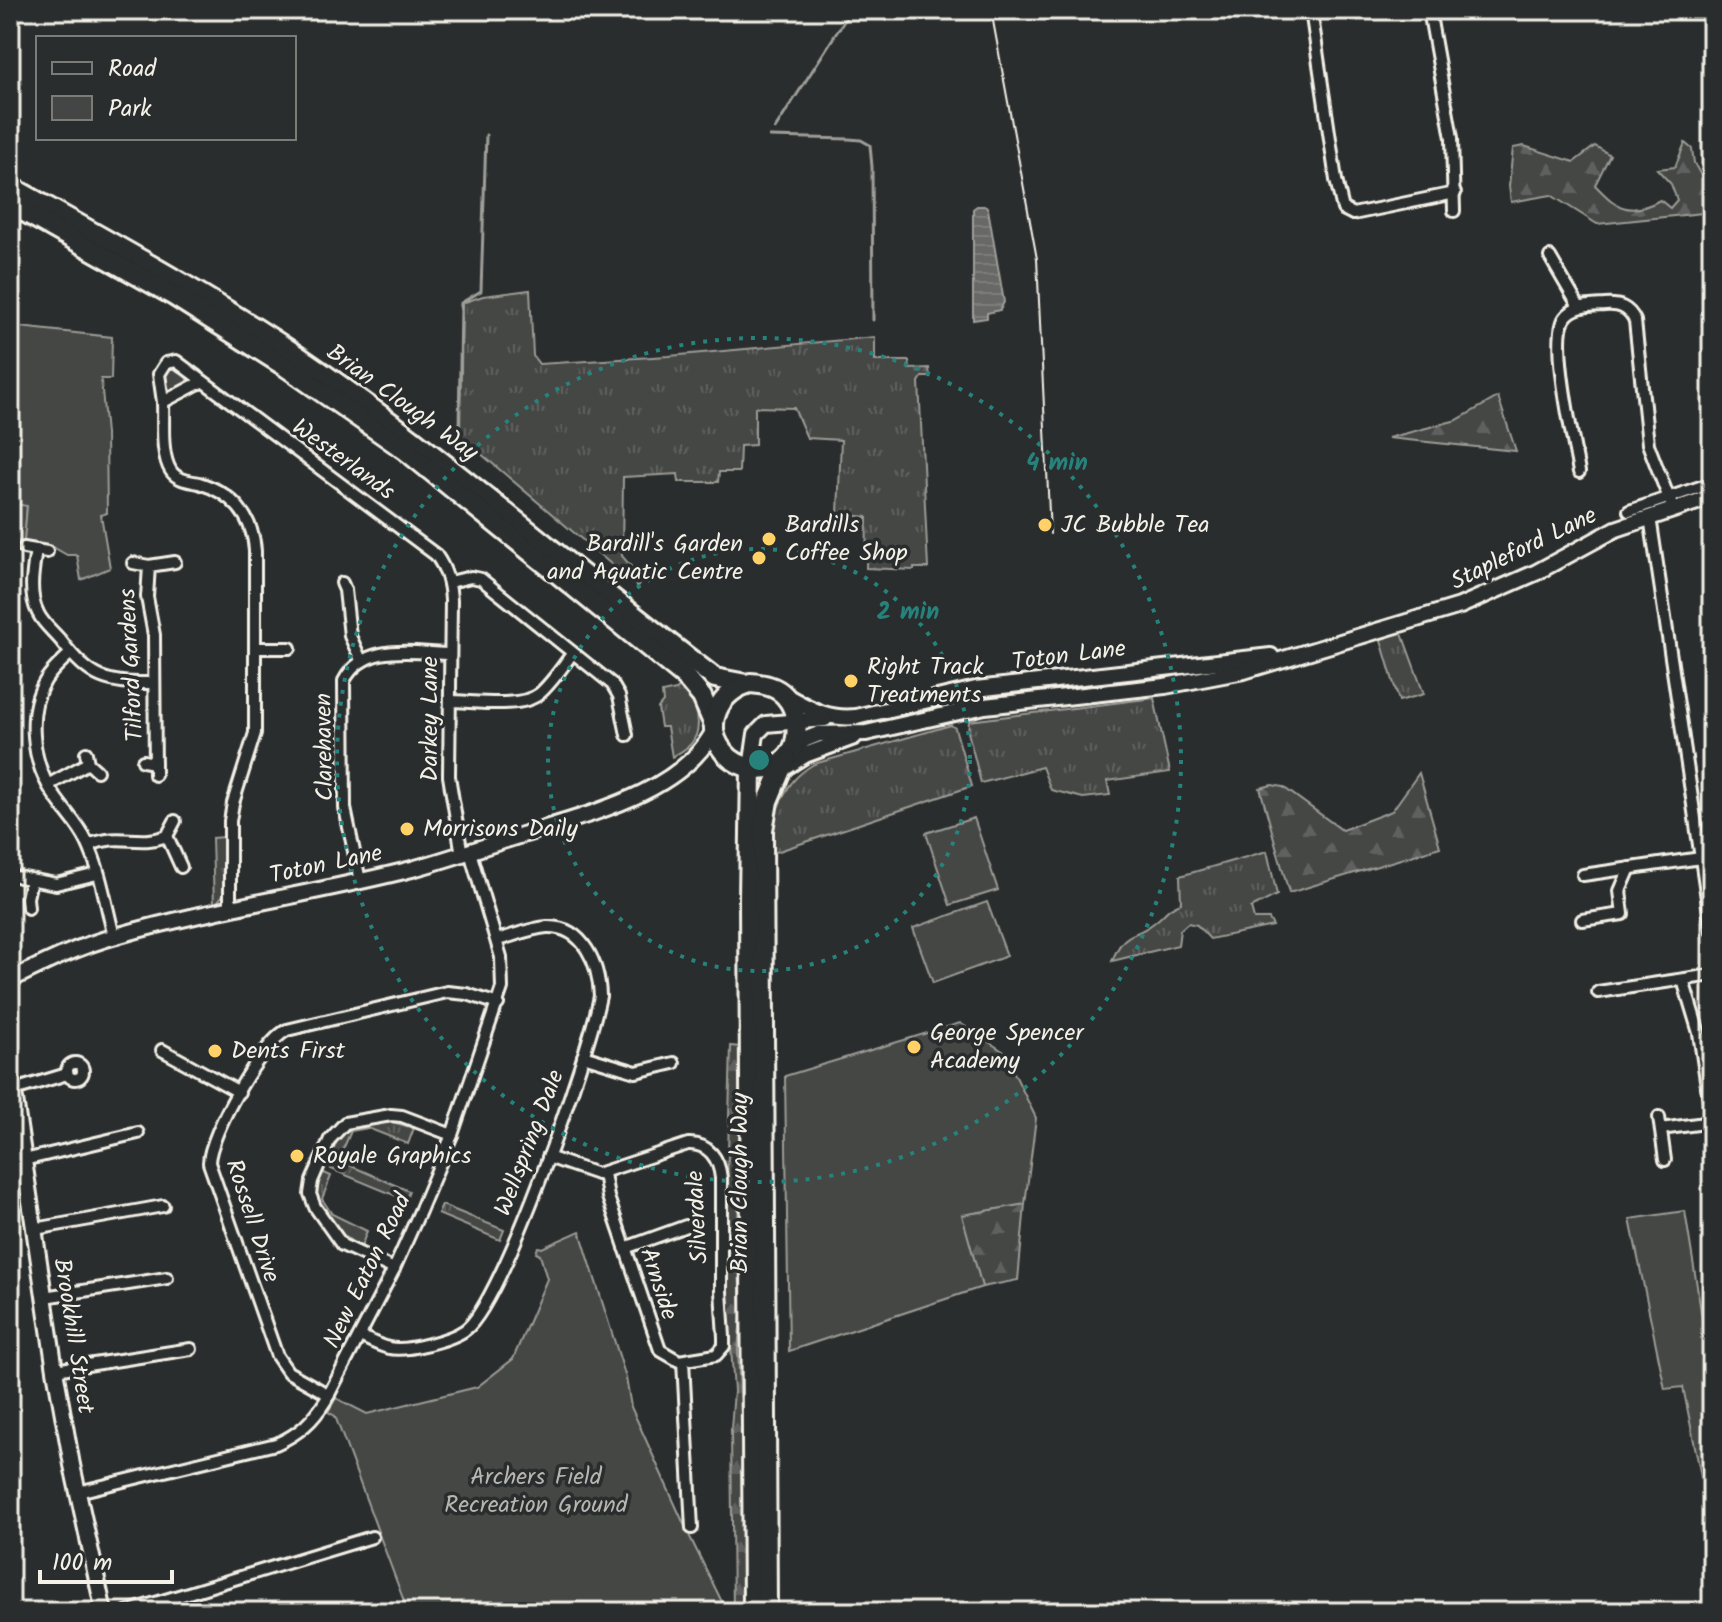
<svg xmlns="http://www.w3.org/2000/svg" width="1722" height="1622" viewBox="0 0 1722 1622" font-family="Kalam,sans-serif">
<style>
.grass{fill:url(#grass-tufts);stroke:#9c9c96;stroke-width:2}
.forest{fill:url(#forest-firs);stroke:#9c9c96;stroke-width:2}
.park{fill:#444645;stroke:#9c9c96;stroke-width:2}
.water{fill:url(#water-rules);stroke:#9f9f9a;stroke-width:2}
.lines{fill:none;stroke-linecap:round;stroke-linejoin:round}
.stream{stroke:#9f9f9a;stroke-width:3}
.street-casing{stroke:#f4f1e8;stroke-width:16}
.secondary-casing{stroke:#f4f1e8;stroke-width:20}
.highway-casing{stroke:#f4f1e8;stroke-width:24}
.street{stroke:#2a2d2e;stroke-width:10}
.secondary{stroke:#2a2d2e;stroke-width:14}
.highway{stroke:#2a2d2e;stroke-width:18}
.tram{stroke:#f4f1e8;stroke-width:2}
.ring{fill:none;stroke:#26827a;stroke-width:4;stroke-dasharray:4 8}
.poi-dot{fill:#ffd166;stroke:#2a2d2e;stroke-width:3}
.labels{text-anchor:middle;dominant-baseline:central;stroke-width:7;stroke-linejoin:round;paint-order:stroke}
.street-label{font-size:24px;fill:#f4f1e8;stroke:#2a2d2e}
.poi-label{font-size:24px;fill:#f4f1e8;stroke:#2a2d2e;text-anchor:start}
.park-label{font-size:24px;fill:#b6b5af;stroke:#2a2d2e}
.centre{fill:#26827a;stroke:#2a2d2e;stroke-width:4}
.ring-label{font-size:24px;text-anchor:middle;font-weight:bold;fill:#26827a;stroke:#2a2d2e;stroke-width:7;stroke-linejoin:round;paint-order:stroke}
</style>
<defs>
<pattern id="grass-tufts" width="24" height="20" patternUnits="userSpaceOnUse" patternTransform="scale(2)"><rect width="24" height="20" fill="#444645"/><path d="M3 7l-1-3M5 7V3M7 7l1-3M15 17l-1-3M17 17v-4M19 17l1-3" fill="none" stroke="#606160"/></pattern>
<pattern id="forest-firs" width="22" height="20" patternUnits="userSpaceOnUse" patternTransform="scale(2)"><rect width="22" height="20" fill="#444645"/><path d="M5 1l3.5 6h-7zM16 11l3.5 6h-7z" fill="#606160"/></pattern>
<pattern id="water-rules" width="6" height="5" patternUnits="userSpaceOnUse" patternTransform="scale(2)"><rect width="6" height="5" fill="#676866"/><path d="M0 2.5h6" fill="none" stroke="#7d7e7c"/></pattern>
</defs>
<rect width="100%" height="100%" fill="#2a2d2e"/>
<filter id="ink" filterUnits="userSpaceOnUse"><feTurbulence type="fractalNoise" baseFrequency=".0125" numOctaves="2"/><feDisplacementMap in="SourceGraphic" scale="16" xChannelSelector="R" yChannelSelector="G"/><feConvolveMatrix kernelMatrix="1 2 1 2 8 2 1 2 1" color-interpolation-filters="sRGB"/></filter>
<g filter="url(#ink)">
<g class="grass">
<path d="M530,290L533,356L539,364L669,356L875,337V361H909V369L929,368L930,377H922L919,382L928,568H914V570L866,568L867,517L838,514L841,440L807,438L794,408L755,407V445L740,446L739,472H719L718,482H679L678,474L623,477L622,556L640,577L638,587L460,436L462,303L483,296Z"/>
<circle cx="175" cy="378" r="12"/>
<path d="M10,503L27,505L24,542L10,540Z"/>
<path d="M1401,631L1424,694L1399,701L1380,637Z"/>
<path d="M684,684C693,699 705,723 693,741C689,748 679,753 672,757L667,727H661L658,708L663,702L662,693L676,690Z"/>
<path d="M1154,698L1170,772L1107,781L1110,795L1083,798L1051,790L1042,767L981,783L968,732L969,721Z"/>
<path d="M951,725L955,728L972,786L770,854L773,807L778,808C786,788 795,775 814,764Z"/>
<path d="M224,837L223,895L214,906L212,838Z"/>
<path d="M1267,851L1277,895L1251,908L1254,919H1269L1273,926L1210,939L1197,925L1188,923L1180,930L1178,945L1112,961C1125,928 1133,940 1155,922C1166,914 1166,908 1181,903L1180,876Z"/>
<path d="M392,1122L414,1128L408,1144L368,1128L351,1131L341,1154L331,1151C345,1122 364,1125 392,1122Z"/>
<path d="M335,1159L409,1191L406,1200L331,1169Z"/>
<path d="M322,1172L331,1176L322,1199L332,1214L367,1231L361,1247C344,1238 322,1218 317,1198C315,1190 319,1181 322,1172Z"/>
<path d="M442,1205L504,1230L500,1240L438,1214Z"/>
</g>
<g class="forest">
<path d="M1685,143L1692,149L1694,163L1707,186L1712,178V212L1597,224L1551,195L1511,202L1509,186L1513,148L1524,146L1574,162L1595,146L1610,155L1595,185C1617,208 1629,217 1660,200L1670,208L1677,200L1671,184L1657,169L1675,167Z"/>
<path d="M1498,397L1516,451L1388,438L1457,420Z"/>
<path d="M1419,773L1440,847L1289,893L1260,788L1272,785L1283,787L1342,830L1392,811Z"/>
<path d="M731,1046L740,1047L738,1237L741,1315L738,1351L742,1434L743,1612H733L731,1429L734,1391L725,1260Z"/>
<path d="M1025,1204L1018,1280L982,1287L961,1215Z"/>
</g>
<g class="park">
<path d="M10,326L112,337L111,379H101L106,434L107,513L101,515L110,568L81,580L77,555H67L51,546L24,542L27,506L10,503Z"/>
<path d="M974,818L998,890L950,905L926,833Z"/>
<path d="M987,902L1007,956L933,983L913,928Z"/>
<path d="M960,1023L1004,1052L1036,1118L1025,1204L962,1215L982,1287L789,1351L785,1076Z"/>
<path d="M1685,1211L1712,1380V1531L1683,1387L1665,1389L1630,1219Z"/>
<path d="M580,1231L626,1378L631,1407L688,1533L727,1612H408L335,1416L328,1412L336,1398L367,1414L477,1387L513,1359L547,1279L540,1255L536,1253L538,1247L542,1248Z"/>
</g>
<path class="water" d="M977,206H986L988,209L1004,302L1000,310L987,313V318L973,320V209Z"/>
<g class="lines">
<g class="stream">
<path d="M775,129L851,10"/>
<path d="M770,137L849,139L861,140L870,145L872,167L873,320"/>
<path d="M459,428L461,303L481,291L486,135"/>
</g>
<g class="street-casing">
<g id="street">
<path d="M1311,10L1336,180L1343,209L1353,214L1455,193"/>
<path d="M1429,10L1452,138L1454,211"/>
<path d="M1550,257L1579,307"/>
<path d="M201,382L163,402C164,422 160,454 171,471C177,480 189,481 199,483C232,493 253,516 255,551V733L233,803L230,821V909"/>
<path d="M163,402L159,374L166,363L176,361L436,555C446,569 450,582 451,600L449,776L462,855"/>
<path d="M1579,472C1574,444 1550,339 1565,318C1574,305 1590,306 1605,305C1619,304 1629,307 1635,321L1648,444L1673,509"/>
<path d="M1629,511L1712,483"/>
<path d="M1650,517L1712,932"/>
<path d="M24,548L47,552"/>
<path d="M36,550C33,570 28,594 38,613C43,624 54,632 62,642C90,679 107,684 153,683"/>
<path d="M133,563L149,566L175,562"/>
<path d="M149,566L147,597L154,635L155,775"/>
<path d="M450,582L471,577L481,579L612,684L619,696L627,735"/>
<path d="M342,583L345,590L350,636L361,660"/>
<path d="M255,648H290"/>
<path d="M70,654C61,662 51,671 45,681C27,711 32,758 49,787C60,807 77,821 87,842C101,871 106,906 114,936"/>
<path d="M450,701C473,701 520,709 539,694C552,683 562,667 572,654"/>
<path d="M86,753L88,763L97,771"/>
<path d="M143,761L155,763"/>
<path d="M48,785L88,763"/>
<path d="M167,836L181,867"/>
<path d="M89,845C122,832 136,847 167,836L175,821"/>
<path d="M1583,875L1701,858"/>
<path d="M19,877L56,884L97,874"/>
<path d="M360,881L345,808L344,681C364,642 412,653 450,654"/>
<path d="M28,908L27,898L31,880"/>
<path d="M1582,920L1623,914L1620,891L1630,868"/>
<path d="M1683,980L1699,1033L1712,1120"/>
<path d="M1598,992L1712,975"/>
<path d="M162,1050L239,1092"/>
<path d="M583,1056L636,1072L674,1063"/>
<circle cx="75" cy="1071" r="8"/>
<path d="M14,1090L67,1074"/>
<path d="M1659,1117L1665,1160"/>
<path d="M1661,1129L1712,1122"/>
<path d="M548,1157L597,1174L688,1144C709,1143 719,1159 721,1178V1291L724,1337V1346L716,1355L679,1361L660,1350L608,1197L604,1173"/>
<path d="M24,1160L138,1133"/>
<path d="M35,1229L163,1206"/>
<path d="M625,1248L686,1226"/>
<path d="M394,1269L342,1245L315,1207L310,1194L312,1181L330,1139L345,1123L391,1115L402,1116L452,1135"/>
<path d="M44,1297L167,1278"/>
<path d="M360,1336C369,1340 379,1346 389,1348C406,1352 451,1340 465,1330C502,1304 590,1049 600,996C599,965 584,926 547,927C531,928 513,936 497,940"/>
<path d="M683,1361L692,1528"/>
<path d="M55,1370L191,1349"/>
<path d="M329,1395L288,1372L277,1356L209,1163C209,1135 262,1042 287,1030L447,992L467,994L498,1004"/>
<path d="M78,1492L276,1444C299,1434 313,1421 326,1400L394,1269L420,1211L452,1135L502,988L501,957L470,852"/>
<path d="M126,1612L372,1537"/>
</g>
</g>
<g class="secondary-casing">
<g id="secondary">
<path d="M786,696C810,709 828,720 856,717L976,689L1271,656"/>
<path d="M793,751L804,740L819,734L866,733L985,706L1165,686L1244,671L1460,606L1535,573L1616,529L1712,497"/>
<path d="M786,767L805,755L854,737"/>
<path d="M751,768L756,734L766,724L825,719"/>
<path d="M10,980C44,963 79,946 116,936C214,908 314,894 412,869C449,859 485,846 522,835C585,815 681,794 714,730"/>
<path d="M10,1066L55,1370L72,1465L104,1612"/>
</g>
</g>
<g class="highway-casing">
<g id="highway">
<path d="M10,186C110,242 212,297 307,362C449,460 578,575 715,678L746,684"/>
<path d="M10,204L174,296L286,367L405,450L686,678L702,697L714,725"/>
<path d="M750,683C763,684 776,686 785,696C798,710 801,739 789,755C772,777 738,770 723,751C702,724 720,692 750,683Z"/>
<path d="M751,768L749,898L753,1612"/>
<path d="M767,1612L763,830L768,801L786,758"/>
</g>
</g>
<use href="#street" class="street"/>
<use href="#secondary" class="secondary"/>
<use href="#highway" class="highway"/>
<path class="tram" d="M991,10L1037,259L1050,534"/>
</g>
</g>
<g class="ring">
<circle cx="759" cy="760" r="211"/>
<circle cx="759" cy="760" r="422"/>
</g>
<g class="poi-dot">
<circle cx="1045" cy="525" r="8"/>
<circle cx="769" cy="539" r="8"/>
<circle cx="759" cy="558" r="8"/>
<circle cx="851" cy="681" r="8"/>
<circle cx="407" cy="829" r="8"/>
<circle cx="914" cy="1047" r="8"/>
<circle cx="215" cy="1051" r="8"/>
<circle cx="297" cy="1156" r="8"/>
</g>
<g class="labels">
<g class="street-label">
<text transform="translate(402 403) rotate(36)">Brian Clough Way</text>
<text transform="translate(343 460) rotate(36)">Westerlands</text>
<text transform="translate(1524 549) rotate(-26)">Stapleford Lane</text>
<text transform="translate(1069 656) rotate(-7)">Toton Lane</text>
<text transform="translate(132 665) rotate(-93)">Tilford Gardens</text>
<text transform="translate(430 719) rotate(-90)">Darkey Lane</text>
<text transform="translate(325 747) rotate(-91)">Clarehaven</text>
<text transform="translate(326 865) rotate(-12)">Toton Lane</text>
<text transform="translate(530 1143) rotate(-69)">Wellspring Dale</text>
<text transform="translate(740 1183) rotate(-90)">Brian Clough Way</text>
<text transform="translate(698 1217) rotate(-93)">Silverdale</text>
<text transform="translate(252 1221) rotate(72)">Rossell Drive</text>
<text transform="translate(368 1271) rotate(-64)">New Eaton Road</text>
<text transform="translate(658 1284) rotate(72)">Arnside</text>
<text transform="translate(73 1336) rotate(81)">Brookhill Street</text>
</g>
<g class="poi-label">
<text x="785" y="525">Bardills<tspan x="785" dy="28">Coffee Shop</tspan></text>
<text x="1061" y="525">JC Bubble Tea</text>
<text x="743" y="544" text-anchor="end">Bardill's Garden<tspan x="743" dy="28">and Aquatic Centre</tspan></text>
<text x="867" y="667">Right Track<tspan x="867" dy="28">Treatments</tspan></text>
<text x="423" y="829">Morrisons Daily</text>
<text x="930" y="1033">George Spencer<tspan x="930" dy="28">Academy</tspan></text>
<text x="231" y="1051">Dents First</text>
<text x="313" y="1156">Royale Graphics</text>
</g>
<g class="park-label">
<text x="536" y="1477">Archers Field<tspan x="536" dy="28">Recreation Ground</tspan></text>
</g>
</g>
<circle cx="759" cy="760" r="12" class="centre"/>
<g class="ring-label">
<text x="1057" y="470">4 min</text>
<text x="908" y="619">2 min</text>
</g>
<rect width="1722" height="1622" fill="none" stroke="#2a2d2e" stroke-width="40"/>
<rect x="20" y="20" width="1682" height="1582" fill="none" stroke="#f4f1e8" stroke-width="3" filter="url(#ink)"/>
<rect x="36" y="36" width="260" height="104" fill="#2a2d2e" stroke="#7b7b78" stroke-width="2"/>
<rect x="52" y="62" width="40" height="12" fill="#2a2d2e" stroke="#7b7b78" stroke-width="2"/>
<text x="108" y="76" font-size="24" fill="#f4f1e8">Road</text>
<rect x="52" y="96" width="40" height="24" fill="#444645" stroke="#7b7b78" stroke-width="2"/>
<text x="108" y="116" font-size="24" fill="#f4f1e8">Park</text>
<path d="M40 1570v12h132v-12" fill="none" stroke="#f4f1e8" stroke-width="4"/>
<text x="52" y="1570" font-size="24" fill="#f4f1e8" stroke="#2a2d2e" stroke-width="6" paint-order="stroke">100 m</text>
</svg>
